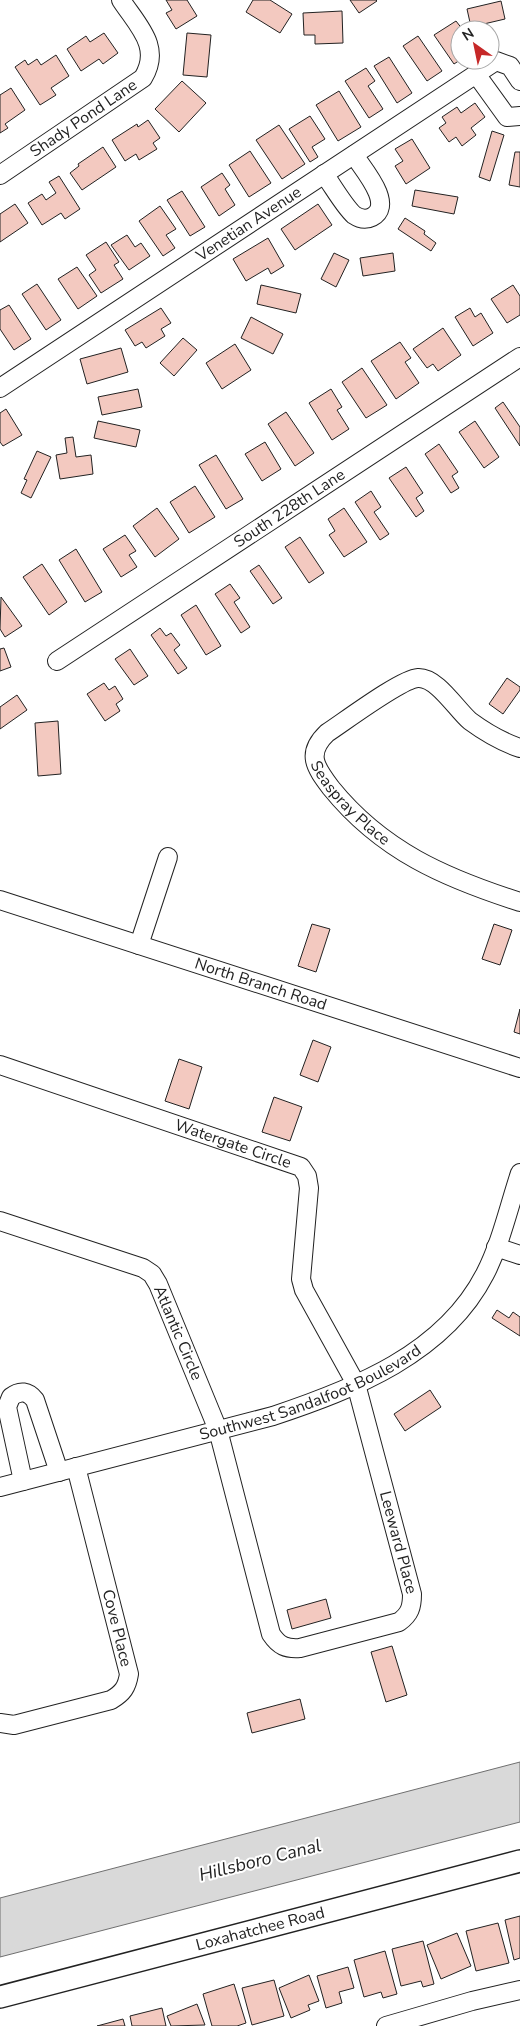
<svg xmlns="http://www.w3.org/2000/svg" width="520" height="2026" viewBox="0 0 520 2026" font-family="'Nunito Sans',sans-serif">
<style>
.water{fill:#d9d9d9;stroke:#6f6f6f}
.building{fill:#f3c9c0;stroke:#222}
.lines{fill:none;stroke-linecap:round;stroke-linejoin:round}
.minor-casing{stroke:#222;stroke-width:20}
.major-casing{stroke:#222;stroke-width:24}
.minor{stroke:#fff;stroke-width:18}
.major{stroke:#fff;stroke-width:21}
.labels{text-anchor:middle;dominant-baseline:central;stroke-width:4;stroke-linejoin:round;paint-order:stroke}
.street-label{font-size:16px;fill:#222;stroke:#fff}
.water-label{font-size:18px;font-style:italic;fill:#222;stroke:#fff}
</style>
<rect width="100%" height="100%" fill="#fff"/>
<path class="water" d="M520,1762V1822L0,1957V1898Z"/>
<g class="building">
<path d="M166,0H187L197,16L176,29L166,13L172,10Z"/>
<path d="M253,0H270L292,14L280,33L246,12Z"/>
<path d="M350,0H376L377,1L359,13Z"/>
<path d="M501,1L505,19L471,27L467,9Z"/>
<path d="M342,11L343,43L315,44V35H304L303,13Z"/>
<path d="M456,21L463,30H460V60L454,64L434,35Z"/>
<path d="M104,33L118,53L103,64L99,59L81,71L67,49L86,36L90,42Z"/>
<path d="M187,33L211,35L207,77L183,75Z"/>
<path d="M418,36L442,71L427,81L403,46Z"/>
<path d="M56,55L69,76L51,88L56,95L40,105L15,67L25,60L28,65L37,59L41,65Z"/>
<path d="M389,57L412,93L397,103L374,66Z"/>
<path d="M366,68L375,81L368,86L383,109L369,118L345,81Z"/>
<path d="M182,81L206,103L179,132L155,109Z"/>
<path d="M11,88L25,110L5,124L8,128L0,133V95Z"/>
<path d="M339,91L361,127L338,141L316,105Z"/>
<path d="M475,103L485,117L471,128L476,135L462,146L456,137L449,142L439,128L446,123L442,117L457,107L461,113Z"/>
<path d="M310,116L325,139L312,147L318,157L310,162L289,129Z"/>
<path d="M148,120L160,138L153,143L157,149L139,160L136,154L125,161L112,140L137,124L138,127Z"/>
<path d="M279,125L305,164L282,179L256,140Z"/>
<path d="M492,131L504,135L490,181L479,177Z"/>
<path d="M412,139L430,168L406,184L395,166L403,161L395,149Z"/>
<path d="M103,147L116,167L82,190L70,173L79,166L78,164Z"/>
<path d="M250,151L271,183L249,197L229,165Z"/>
<path d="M515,152H520V187L509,185Z"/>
<path d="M222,173L230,185L225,189L235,205L219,216L201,187Z"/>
<path d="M59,176L80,209L65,219L61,213L42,225L28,203L42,194L46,200L56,193L49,182Z"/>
<path d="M415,190L458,197L454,214L412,206Z"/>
<path d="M182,191L205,227L190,236L167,200Z"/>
<path d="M15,204L28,223L0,242V214Z"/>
<path d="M318,204L332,225L295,250L281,229Z"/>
<path d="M160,206L176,229L166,235L175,248L163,256L139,221Z"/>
<path d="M405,218L425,231L424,234L436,243L431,251L398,229Z"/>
<path d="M127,235L135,247L141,243L150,256L129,270L111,245Z"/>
<path d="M268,238L284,266L271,274L268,268L246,281L233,259Z"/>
<path d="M106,242L119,262L114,265L123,279L101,293L89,275L96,270L86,255Z"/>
<path d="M334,253L349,260L336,287L321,279Z"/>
<path d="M393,253L395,271L363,276L360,258Z"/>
<path d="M77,267L97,296L78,309L58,279Z"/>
<path d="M37,284L61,320L46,330L22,294Z"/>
<path d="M261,285L301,294L296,313L257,304Z"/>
<path d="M513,285L520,296V315L507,323L491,299Z"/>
<path d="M9,305L31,339L14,350L0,329V310Z"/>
<path d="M161,308L171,323L161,329L165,336L146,348L142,342L135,346L125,330Z"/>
<path d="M470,308L475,317L481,313L493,333L473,346L455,317Z"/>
<path d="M251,317L283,334L273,354L241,338Z"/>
<path d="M443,328L461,355L438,371L433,364L427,368L413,349Z"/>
<path d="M183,338L197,350L174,376L160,363Z"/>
<path d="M400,342L411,358L405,362L419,383L396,399L371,361Z"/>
<path d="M235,344L251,370L222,389L206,363Z"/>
<path d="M121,348L128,372L87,384L80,359Z"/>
<path d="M362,368L387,405L366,418L342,382Z"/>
<path d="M138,389L142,407L102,415L98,397Z"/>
<path d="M331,389L342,407L337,410L349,429L332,440L309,403Z"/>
<path d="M503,402L520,427V446L495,408Z"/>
<path d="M6,409L22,435L3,446L0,442V413Z"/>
<path d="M286,412L314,453L295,466L268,424Z"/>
<path d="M98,421L140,430L136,447L94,438Z"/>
<path d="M475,421L499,457L484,468L459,432Z"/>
<path d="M73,437L76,457L91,455L93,474L60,479L56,455L67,453L65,438Z"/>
<path d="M265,442L281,469L262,481L245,454Z"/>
<path d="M439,444L458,472L452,476L459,488L451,493L425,454Z"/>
<path d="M37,451L51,457L31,498L21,493L27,480L24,479Z"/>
<path d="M216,455L243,499L226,509L199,465Z"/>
<path d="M406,467L423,493L416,498L424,511L416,517L389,478Z"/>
<path d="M195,486L215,517L189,533L170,502Z"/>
<path d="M371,491L381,507L374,512L389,534L380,540L355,502Z"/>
<path d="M157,508L179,539L155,557L133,526Z"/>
<path d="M344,508L367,542L344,557L329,535L335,531L328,519Z"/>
<path d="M125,535L136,551L129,555L137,567L121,577L103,549Z"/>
<path d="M300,537L324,573L309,583L285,547Z"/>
<path d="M76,549L102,592L85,602L59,560Z"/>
<path d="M42,564L67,602L49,615L23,577Z"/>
<path d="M259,565L282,598L273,604L250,571Z"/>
<path d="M230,584L240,598L234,602L250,627L241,633L215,594Z"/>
<path d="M1,597L22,626L5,637L0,629Z"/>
<path d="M196,605L221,646L206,655L181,615Z"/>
<path d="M160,628L166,636L171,633L180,645L174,650L187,668L178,674L151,635Z"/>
<path d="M4,648L11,667L0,671V649Z"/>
<path d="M130,649L148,676L134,685L115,659Z"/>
<path d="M507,678L520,687V690L503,714L489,704Z"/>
<path d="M104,683L109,690L115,686L123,699L116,704L120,711L105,721L87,694Z"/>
<path d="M17,695L27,710L0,729V707Z"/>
<path d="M58,721L61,774L38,776L35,723Z"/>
<path d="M312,924L330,929L316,972L298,966Z"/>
<path d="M494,924L512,930L500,965L482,959Z"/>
<path d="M520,1009V1034L514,1032Z"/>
<path d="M313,1040L331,1047L318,1082L300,1075Z"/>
<path d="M179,1059L202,1067L189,1109L165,1101Z"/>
<path d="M274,1097L302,1107L290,1141L262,1132Z"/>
<path d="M497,1310L509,1318L513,1312L520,1317V1336L492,1318Z"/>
<path d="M430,1390L441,1407L405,1431L394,1414Z"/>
<path d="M326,1599L331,1618L292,1629L287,1610Z"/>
<path d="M392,1646L407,1695L386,1702L371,1652Z"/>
<path d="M300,1699L305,1719L252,1733L247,1713Z"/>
<path d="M520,1916V1958L514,1960L505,1920Z"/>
<path d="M498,1923L509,1963L476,1971L466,1931Z"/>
<path d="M457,1933L471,1966L441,1979L427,1945Z"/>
<path d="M423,1941L434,1984L423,1987L421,1981L401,1986L392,1949Z"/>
<path d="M385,1951L397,1994L383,1998L381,1992L364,1997L354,1960Z"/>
<path d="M348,1967L354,1988L339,1992L342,2003L326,2008L317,1976Z"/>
<path d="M309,1975L319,2001L308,2005L310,2010L291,2018L279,1988Z"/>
<path d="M274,1980L284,2016L252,2025L242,1988Z"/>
<path d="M234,1984L246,2023L237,2026H212L203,1994Z"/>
<path d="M197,2004L205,2025L171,2026L167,2016Z"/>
<path d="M162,2008L166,2026H132L130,2016Z"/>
<path d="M123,2019L125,2026H97Z"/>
</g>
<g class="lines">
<g class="minor-casing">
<g id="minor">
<path d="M476,74L507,117L520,116"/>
<path d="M324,174C333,186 344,206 354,215C360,219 366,220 372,217C395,205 363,169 354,155"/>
<path id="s1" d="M0,175L143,78C162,47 138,26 121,0"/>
<path id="s2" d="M0,388L496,61L510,66L520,81"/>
<path id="s3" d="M57,661L520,357"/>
<path id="s4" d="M520,748C502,742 485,732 470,721C456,709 437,677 418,678C401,679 344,722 327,733C305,754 316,768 331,788C382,851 445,878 520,902"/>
<path id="s5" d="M0,900L520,1068"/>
<path d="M139,945L168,857"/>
<path id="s6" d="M0,1065L301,1167L307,1176L309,1188L301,1279L304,1290L356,1384L412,1594C412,1607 410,1614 399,1622L300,1648C286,1649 279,1646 271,1634L218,1430L158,1284L152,1274L143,1268L0,1221"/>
<path d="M496,1247L520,1255"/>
<path d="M23,1481L7,1407L11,1397C20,1390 28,1391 35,1400L59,1472"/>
<path id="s7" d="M0,1487L273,1416C354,1389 444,1354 485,1274C501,1243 509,1206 520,1173"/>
<path d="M0,1723L14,1725L111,1700C123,1693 127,1687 129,1674L76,1467"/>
<path d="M386,2026L472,2001L520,1990"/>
</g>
</g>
<g class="major-casing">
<g id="major">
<path id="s8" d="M0,1997L520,1861"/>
</g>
</g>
<use href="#minor" class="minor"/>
<use href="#major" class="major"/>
</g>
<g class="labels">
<g class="street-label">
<text stroke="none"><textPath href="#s1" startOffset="101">Shady Pond Lane</textPath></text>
<text stroke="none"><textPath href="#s2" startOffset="298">Venetian Avenue</textPath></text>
<text stroke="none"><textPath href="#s3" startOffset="278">South 228th Lane</textPath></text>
<text stroke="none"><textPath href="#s4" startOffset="320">Seaspray Place</textPath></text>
<text stroke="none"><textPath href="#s5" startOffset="274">North Branch Road</textPath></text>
<text stroke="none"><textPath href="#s6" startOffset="246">Watergate Circle</textPath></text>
<text transform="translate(178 1333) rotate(67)">Atlantic Circle</text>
<text stroke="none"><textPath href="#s7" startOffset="325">Southwest Sandalfoot Boulevard</textPath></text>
<text stroke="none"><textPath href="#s6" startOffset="715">Leeward Place</textPath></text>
<text transform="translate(117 1628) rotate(76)">Cove Place</text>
<text stroke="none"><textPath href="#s8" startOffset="269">Loxahatchee Road</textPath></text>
</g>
<g class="water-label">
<text transform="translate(260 1860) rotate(-14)">Hillsboro Canal</text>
</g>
</g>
<g transform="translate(475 45) rotate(327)"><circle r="24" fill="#ffffff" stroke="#a7a7a7"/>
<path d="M0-4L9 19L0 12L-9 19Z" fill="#c62828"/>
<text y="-8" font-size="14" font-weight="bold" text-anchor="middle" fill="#222222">N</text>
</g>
</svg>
